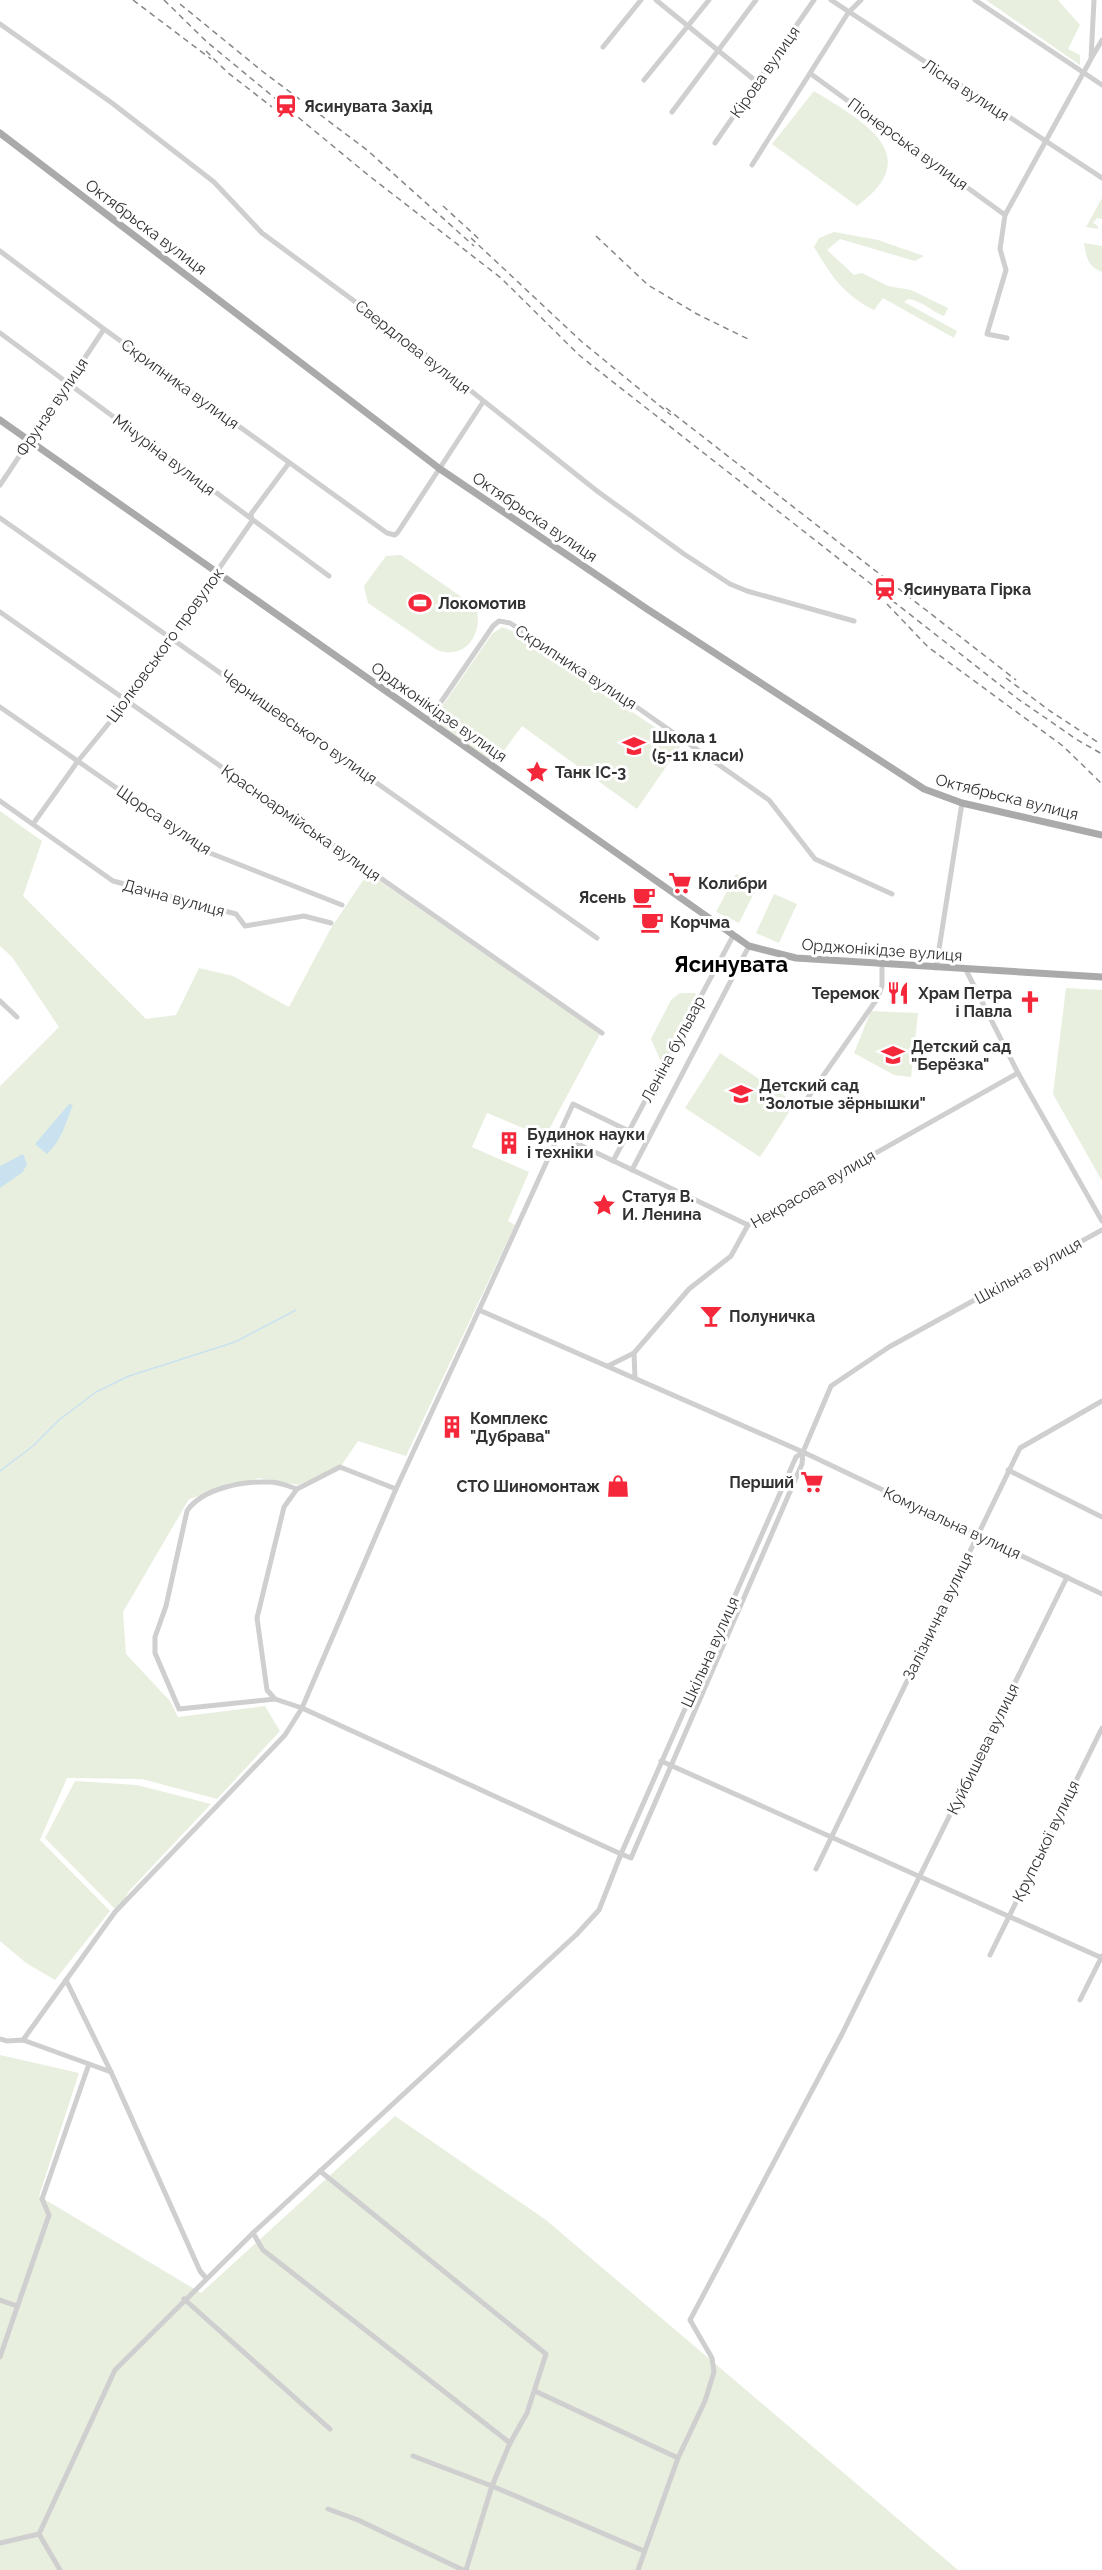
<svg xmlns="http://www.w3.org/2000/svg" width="1102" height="2570" viewBox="0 0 1102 2570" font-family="Raleway,sans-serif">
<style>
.green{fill:#e8efdf}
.water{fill:#cae2f0}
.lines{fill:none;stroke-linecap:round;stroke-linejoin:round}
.stream{stroke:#cae2f0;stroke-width:1.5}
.minor{stroke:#cfcfcf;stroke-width:5}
.major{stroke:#aaa;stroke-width:7}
.rail{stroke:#878787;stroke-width:1.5;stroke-dasharray:6 4.5;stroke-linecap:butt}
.labels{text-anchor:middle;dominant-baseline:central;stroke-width:6;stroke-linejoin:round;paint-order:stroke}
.street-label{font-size:16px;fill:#323232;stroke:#fff}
.poi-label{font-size:16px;font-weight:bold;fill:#323232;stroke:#fff;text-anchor:start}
.district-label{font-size:22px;font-weight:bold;fill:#000;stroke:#fff}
</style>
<rect width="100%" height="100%" fill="#fff"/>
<g class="green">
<path d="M986,0H1058L1080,25L1068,49L1080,55V65Z"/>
<path d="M814,91C861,120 928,155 857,206L772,144Z"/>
<path d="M1102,198V219L1097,218L1093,223L1098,226V229L1086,227Z"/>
<path d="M834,232L878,240L924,256L915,261L840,239L827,250L854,275L862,273L888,286L911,290L948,308L944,316C931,311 921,300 908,299L904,302L957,331L954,338L883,298L874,310C844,295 831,276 814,247L819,238Z"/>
<path d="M1084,243L1102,246V272C1088,267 1086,257 1084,243Z"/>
<path d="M401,555L476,607C484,632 466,661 437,650L368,603L364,586L386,556Z"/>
<path d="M502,627L513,631L681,745L637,809L522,726L494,764L432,721L492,634Z"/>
<path d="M0,811L42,841L23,896L146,1019L176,1015L199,968L233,976L289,1007L331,928L368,873L600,1034L545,1137L487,1113L472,1147L529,1172L508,1221L515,1225L406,1456L358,1441L341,1466L298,1485L259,1478L189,1499L123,1612L126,1654L170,1701L178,1717L265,1706L280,1731L217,1799L142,1779L67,1778L40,1840L110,1911L55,1980L26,1963L0,1941V1086L59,1027L12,957L0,946Z"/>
<path d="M736,874L758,885L739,923L716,912Z"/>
<path d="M774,894L797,904L779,943L756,933Z"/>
<path d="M1066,988L1102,990V1181L1053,1094Z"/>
<path d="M680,993H695L697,998L662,1064L651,1039L671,1000Z"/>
<path d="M871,1011L918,1013L911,1077L894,1075L854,1053Z"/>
<path d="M720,1053L795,1103L760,1157L685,1108Z"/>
<path d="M75,1781L137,1785L211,1804L129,1891L117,1911L45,1838Z"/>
<path d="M0,2055L79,2073L39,2196L201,2293L395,2116L546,2220L958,2570H0Z"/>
</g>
<g class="water">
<path d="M69,1104L73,1105C65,1124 62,1140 47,1154L35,1144Z"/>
<path d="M23,1154L27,1164L23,1172L0,1188V1166Z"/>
</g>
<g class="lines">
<path class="stream" d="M0,1471L33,1446L59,1420L96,1392L129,1376L235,1342L296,1310"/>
<g class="minor">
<path d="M656,0L757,82"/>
<path d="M831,0L1102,178"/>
<path d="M975,0L1102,85"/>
<path d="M0,24L112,103L214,182L262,233L407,340L597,491L684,554L730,584L747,591L854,621"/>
<path d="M603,47L641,0"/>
<path d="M1092,57L1102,40"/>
<path d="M811,74L1005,215"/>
<path d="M644,80L709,0"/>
<path d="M672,112L756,0"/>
<path d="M715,143L814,0"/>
<path d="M752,165L848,13L861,0"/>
<path d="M0,251L104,329L387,533L395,535L398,532L483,402"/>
<path d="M0,333L329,576"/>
<path d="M1007,338L987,334L1006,270L1000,249L1005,215L1091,59L1094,0"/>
<path d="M0,485L104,329"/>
<path d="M0,518L597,938"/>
<path d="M0,612L602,1033"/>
<path d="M0,707L210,853L342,905"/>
<path d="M428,721L493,626L499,621L510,623L601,682L769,800L815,859L892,894"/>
<path d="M0,801L113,881L236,914L245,926L304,916L331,923"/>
<path d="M33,824L78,761L127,701L252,521L251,514L289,463"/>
<path d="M936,968L962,803"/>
<path d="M966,970L1018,1073L1102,1221"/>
<path d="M0,1001L17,1017"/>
<path d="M802,1106L877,999L882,986V964"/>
<path d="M559,1135L748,1225"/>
<path d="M613,1161L733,936"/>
<path d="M632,1170L749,946"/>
<path d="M479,1310L573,1104L629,1131"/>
<path d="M608,1366L634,1353"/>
<path d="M635,1378L634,1353L689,1289L731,1256L748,1225L1018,1073"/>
<path d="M1008,1470L1102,1517"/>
<path d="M396,1489L340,1467L297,1489L284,1507L257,1618L267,1690L275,1699L302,1708L621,1854L796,1457L803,1452"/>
<path d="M275,1699L179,1709L155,1653V1637L166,1606L187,1511C202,1488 244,1481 269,1482C279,1482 288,1486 297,1489"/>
<path d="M661,1761L1102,1958"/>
<path d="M816,1869L1020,1448L1102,1401"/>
<path d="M990,1955L1102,1728"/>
<path d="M66,1980L111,2072L200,2271L206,2278"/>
<path d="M1080,2000L1102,1956"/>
<path d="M0,2039L7,2041L23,2040L111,2072"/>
<path d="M23,2040L115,1912L285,1735L302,1708L396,1489L479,1310L803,1452L1102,1594"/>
<path d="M320,2171L546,2354L527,2413L510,2443L492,2486L466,2570"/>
<path d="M253,2233L263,2250L510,2443"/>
<path d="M184,2299L330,2429"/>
<path d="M0,2300L17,2306"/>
<path d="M0,2357L49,2215L42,2199L89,2064"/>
<path d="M535,2391L678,2458"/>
<path d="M413,2456L492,2486L644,2551"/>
<path d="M328,2509L358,2520L463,2570"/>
<path d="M39,2534L60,2570"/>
<path d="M0,2543L39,2534L115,2370L253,2233L576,1935L599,1910L621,1854L631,1858L802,1464L803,1452L831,1386L889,1347L1102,1230"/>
<path d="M638,2570L678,2458L705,2401L714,2372L712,2358L690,2320L842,2034L1067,1577"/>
</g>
<g class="major">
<path d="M0,133L440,469L647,609L924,789L962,803L1102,835"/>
<path d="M0,420L749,946L796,958L1102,977"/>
</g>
<g class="rail">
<path d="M133,0L211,59"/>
<path d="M164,0L207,42L368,175L501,278L579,355L599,371L1018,699L1076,739L1102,754"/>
<path d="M180,4L262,71L367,150L474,246"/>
<path d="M206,51L227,72L272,107"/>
<path d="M443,206L479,239"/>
<path d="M596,236L648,285L697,314L748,339"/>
<path d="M471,238L581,341L671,415"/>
<path d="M666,408L1016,680"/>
<path d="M887,604L928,647L1063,746L1102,784"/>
<path d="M1006,678L1050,711L1099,743"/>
</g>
</g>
<defs>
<g id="station-bare" transform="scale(1.8)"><path d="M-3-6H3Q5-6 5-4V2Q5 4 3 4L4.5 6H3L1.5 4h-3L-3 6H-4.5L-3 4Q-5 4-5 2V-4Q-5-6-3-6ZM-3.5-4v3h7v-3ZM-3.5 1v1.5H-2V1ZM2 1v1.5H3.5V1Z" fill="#f5273a" stroke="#fff" stroke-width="2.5" paint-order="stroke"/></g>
<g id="stadium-bare" transform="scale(1.8)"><path d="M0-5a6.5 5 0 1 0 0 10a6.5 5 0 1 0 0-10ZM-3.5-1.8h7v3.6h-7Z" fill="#f5273a" stroke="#fff" stroke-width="2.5" paint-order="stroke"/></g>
<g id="school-bare" transform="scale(1.8)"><path d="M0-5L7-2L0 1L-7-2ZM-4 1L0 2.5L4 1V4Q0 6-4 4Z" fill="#f5273a" stroke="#fff" stroke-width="2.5" paint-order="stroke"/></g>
<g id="sight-bare" transform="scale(1.8)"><path d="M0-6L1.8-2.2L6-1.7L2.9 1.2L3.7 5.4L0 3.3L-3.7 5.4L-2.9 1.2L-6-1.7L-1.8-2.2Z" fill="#f5273a" stroke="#fff" stroke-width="2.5" paint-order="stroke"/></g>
<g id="supermarket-bare" transform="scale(1.8)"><path d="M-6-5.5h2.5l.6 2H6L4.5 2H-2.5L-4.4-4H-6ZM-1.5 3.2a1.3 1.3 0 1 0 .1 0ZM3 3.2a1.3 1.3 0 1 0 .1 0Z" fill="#f5273a" stroke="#fff" stroke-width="2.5" paint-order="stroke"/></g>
<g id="cafe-bare" transform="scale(1.8)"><path d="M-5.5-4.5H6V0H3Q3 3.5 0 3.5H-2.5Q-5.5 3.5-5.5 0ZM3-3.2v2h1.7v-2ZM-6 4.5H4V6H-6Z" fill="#f5273a" stroke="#fff" stroke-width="2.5" paint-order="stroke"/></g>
<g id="restaurant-bare" transform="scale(1.8)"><path d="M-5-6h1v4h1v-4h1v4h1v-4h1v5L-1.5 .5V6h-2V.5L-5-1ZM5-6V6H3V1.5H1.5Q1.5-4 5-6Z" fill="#f5273a" stroke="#fff" stroke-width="2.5" paint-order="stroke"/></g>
<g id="church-bare" transform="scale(1.8)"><path d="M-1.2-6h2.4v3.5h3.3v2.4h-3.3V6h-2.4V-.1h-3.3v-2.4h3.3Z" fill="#f5273a" stroke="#fff" stroke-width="2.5" paint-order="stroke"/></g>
<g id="building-bare" transform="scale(1.8)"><path d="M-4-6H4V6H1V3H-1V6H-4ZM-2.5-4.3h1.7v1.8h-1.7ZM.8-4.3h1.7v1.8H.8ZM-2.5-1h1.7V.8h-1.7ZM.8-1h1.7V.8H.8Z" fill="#f5273a" stroke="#fff" stroke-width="2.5" paint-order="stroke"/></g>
<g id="bar-bare" transform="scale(1.8)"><path d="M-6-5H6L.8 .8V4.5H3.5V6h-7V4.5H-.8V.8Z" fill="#f5273a" stroke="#fff" stroke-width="2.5" paint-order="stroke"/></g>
<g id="shop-bare" transform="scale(1.8)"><path d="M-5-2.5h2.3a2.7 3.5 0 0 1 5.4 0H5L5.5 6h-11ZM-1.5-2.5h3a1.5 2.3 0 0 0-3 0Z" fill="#f5273a" stroke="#fff" stroke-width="2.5" paint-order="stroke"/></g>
</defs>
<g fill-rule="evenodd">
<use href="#station-bare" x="286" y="106"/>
<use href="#station-bare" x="885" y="589"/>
<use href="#stadium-bare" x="420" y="603"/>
<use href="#school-bare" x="634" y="746"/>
<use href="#sight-bare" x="537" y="772"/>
<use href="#supermarket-bare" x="680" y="883"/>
<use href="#cafe-bare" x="644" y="897"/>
<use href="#cafe-bare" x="652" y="922"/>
<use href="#restaurant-bare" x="898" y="993"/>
<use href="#church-bare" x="1030" y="1002"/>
<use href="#school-bare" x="893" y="1055"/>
<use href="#school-bare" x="741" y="1094"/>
<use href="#building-bare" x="509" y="1143"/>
<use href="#sight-bare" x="604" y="1205"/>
<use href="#bar-bare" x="711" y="1316"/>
<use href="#building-bare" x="452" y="1427"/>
<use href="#supermarket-bare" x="812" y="1482"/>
<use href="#shop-bare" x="618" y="1486"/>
</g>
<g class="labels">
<g class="street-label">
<text transform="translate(765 72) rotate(-55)">Кірова вулиця</text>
<text transform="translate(966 90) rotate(33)">Лісна вулиця</text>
<text transform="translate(908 144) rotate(36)">Піонерська вулиця</text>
<text transform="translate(146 227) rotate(37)">Октябрьска вулиця</text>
<text transform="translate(413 347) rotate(38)">Свердлова вулиця</text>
<text transform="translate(180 384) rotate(36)">Скрипника вулиця</text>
<text transform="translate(52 407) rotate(-56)">Фрунзе вулиця</text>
<text transform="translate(164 455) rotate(37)">Мічуріна вулиця</text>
<text transform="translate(535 517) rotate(34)">Октябрьска вулиця</text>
<text transform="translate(165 645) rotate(-54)">Ціолковського провулок</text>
<text transform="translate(576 667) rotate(33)">Скрипника вулиця</text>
<text transform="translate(439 712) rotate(35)">Орджонікідзе вулиця</text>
<text transform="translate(299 727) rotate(35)">Чернишевського вулиця</text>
<text transform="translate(1007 797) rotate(14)">Октябрьска вулиця</text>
<text transform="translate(164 820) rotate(34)">Щорса вулиця</text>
<text transform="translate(301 823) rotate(35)">Красноармійська вулиця</text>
<text transform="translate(174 898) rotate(15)">Дачна вулиця</text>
<text transform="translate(882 950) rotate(4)">Орджонікідзе вулиця</text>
<text transform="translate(673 1049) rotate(-62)">Леніна бульвар</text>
<text transform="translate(813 1189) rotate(-30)">Некрасова вулиця</text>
<text transform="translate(1028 1271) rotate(-29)">Шкільна вулиця</text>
<text transform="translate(952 1523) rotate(25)">Комунальна вулиця</text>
<text transform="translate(938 1616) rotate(-64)">Залізнична вулиця</text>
<text transform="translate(710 1652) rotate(-66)">Шкільна вулиця</text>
<text transform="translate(983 1749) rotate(-64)">Куйбишева вулиця</text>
<text transform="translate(1046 1841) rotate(-64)">Крупської вулиця</text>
</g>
<g class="poi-label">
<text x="304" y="106">Ясинувата Захід</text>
<text x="903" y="589">Ясинувата Гірка</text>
<text x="438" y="603">Локомотив</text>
<text x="652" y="737">Школа 1<tspan x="652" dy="18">(5-11 класи)</tspan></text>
<text x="555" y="772">Танк ІС-3</text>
<text x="698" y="883">Колибри</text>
<text x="626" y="897" text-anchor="end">Ясень</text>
<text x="670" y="922">Корчма</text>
<text x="880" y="993" text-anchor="end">Теремок</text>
<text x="1012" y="993" text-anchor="end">Храм Петра<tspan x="1012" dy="18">і Павла</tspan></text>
<text x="911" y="1046">Детский сад<tspan x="911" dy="18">"Берёзка"</tspan></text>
<text x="759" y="1085">Детский сад<tspan x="759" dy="18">"Золотые зёрнышки"</tspan></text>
<text x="527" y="1134">Будинок науки<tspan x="527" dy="18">і техніки</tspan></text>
<text x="622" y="1196">Статуя В.<tspan x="622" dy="18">И. Ленина</tspan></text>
<text x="729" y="1316">Полуничка</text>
<text x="470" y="1418">Комплекс<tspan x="470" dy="18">"Дубрава"</tspan></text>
<text x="794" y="1482" text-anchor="end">Перший</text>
<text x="600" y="1486" text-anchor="end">СТО Шиномонтаж</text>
</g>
<g class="district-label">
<text x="731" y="964">Ясинувата</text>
</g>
</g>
</svg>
